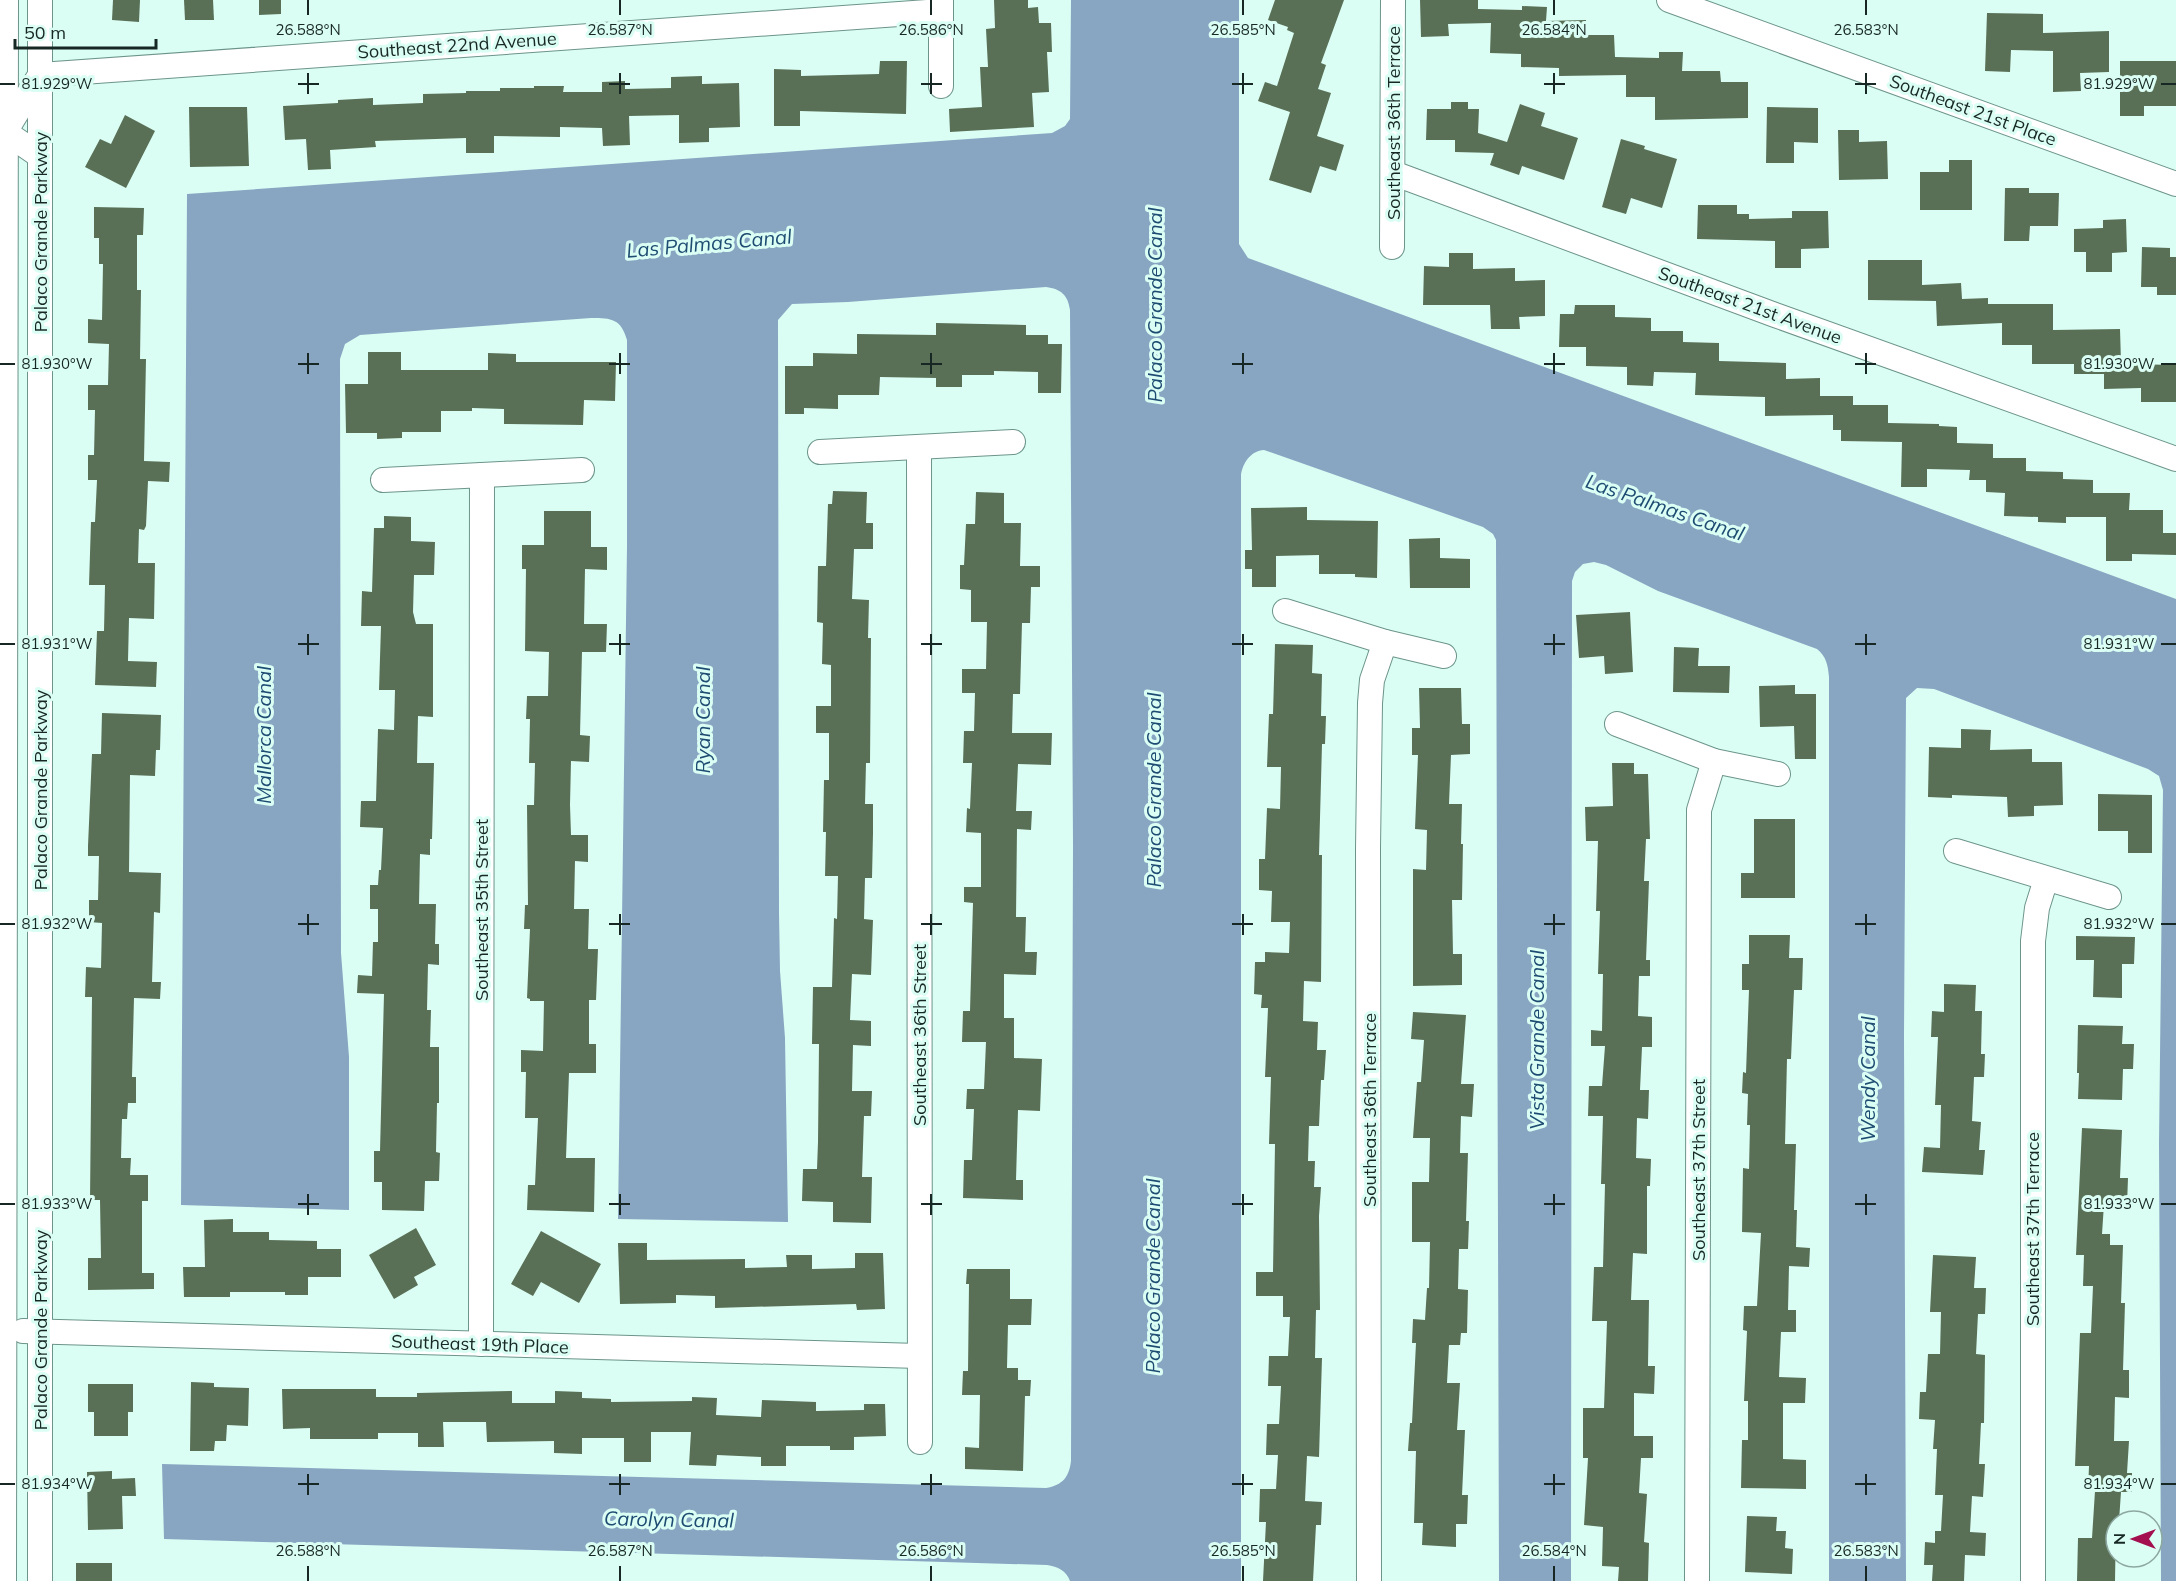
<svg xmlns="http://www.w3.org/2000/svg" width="2176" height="1581" viewBox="0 0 2176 1581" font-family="Mulish,sans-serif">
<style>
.water{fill:#88a6c2}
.building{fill:#597057}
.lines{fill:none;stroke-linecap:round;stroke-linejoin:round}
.minor-casing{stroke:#6c948a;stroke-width:26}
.minor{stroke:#fff;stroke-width:24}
.ticks{fill:none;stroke:#172824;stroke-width:2}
.labels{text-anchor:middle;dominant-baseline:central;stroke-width:6;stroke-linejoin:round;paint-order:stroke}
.street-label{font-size:18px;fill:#172824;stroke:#dbfef4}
.water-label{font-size:20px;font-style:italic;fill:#1d4b71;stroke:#dbfef4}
.ticks-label{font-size:15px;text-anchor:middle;fill:#172824;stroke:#dbfef4;stroke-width:6;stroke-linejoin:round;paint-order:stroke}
</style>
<rect width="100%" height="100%" fill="#dbfef4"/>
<path class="water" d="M1071,0H1239V244L1248,258L2176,599V1581H2161L2159,1144L2163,790L2159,776L2148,769L1934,689L1917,688L1906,698L1904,1036L1906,1581H1829V677C1828,665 1826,656 1817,649L1658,591L1606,565L1594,562L1583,564L1575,572L1572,581L1571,1581H1499L1496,540L1493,534L1483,527L1264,450C1251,451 1243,462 1241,475V1581H1070C1066,1570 1058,1567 1047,1565L164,1539L162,1464L1046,1488C1063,1485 1069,1477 1071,1461L1073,845L1070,310C1068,295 1061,289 1046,287L848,302L792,304L778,320L779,913L780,971L785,1038L788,1222L618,1219L627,546V340C621,319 612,318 591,318L360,335L345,344L340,359L341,953L349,1057V1210L181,1205L187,194L1052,133L1065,126L1070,119Z"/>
<g class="building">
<path d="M113,0H140L139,22L112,20Z"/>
<path d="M184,0H213L214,20H185Z"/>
<path d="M259,0H281V14L259,15Z"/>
<path d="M994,0H1028V8L1038,7L1039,23H1051L1052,52H1047L1049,92L1032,93L1034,127L950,132L949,109L982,107L980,67H988L986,29L995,28Z"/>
<path d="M1275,0H1344L1321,63L1326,65L1318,89L1331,93L1317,136L1344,145L1336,171L1320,166L1311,193L1269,180L1290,112L1258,101L1265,82L1277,86L1294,33L1287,30L1288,27L1268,20Z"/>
<path d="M1420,0H1478V9L1522,10V6L1547,7L1546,21L1586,20V35H1614L1615,57L1659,58V52H1683L1682,71H1720L1721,82H1748V118L1655,120V97H1626V75L1559,76V68L1521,67V54L1490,53L1491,23L1448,24L1449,36L1421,37Z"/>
<path d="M1987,13L2043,14V33L2109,31V72L2080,73L2081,91L2053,92V51L2011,50L2010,72L1985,71Z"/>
<path d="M880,61H907L906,114L800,111V126H774V69L801,70V76L879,74Z"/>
<path d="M2120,61H2176V106H2144V116H2120Z"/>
<path d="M702,76V84L739,83L740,127L709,128V142L679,143V115L629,116L630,145L603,146L602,128L560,127V137L494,136V153H466V138L375,141L376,147L330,150L331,169L308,170L306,139L285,140L283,106L338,103V100L373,98V105L423,103V94L466,93V91H500V88H534V86H564L563,92H602V82L625,81V89L671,88V77Z"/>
<path d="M1451,102H1468V109H1479L1478,133L1507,142L1520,104L1545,113L1541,126L1578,138L1564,180L1522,166L1519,175L1490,165L1494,153L1455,152V140H1426L1427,109H1451Z"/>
<path d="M189,107H247L249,166L190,167Z"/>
<path d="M1767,107L1818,108V143L1794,142V163H1766Z"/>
<path d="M125,115L155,131L126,188L85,167L100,139L111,144Z"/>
<path d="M1838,130H1859V142L1887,141L1888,179L1839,180Z"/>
<path d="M1621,139L1645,146L1644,149L1677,159L1662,208L1631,198L1626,214L1602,207Z"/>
<path d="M1949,160H1972V210H1920V172H1949Z"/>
<path d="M2005,188H2029V193H2059L2058,226H2030L2029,241H2004Z"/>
<path d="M1698,205H1737V214H1749V219L1792,218V211H1828L1829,248L1801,249V268H1775V241L1697,239Z"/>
<path d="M94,207L144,208L143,235H137V290H141L140,359H146L144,461L170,462L169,482L148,481L146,526L144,530L139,529L138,563H155L154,619L129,618L128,661L157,662L156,687L95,685L97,631H104L105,585H89L91,522H95L97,480H88V455H94L95,410H88V385H108L109,344L88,343V319L102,320L103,264H99V238H94Z"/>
<path d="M2126,219L2127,252L2112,253V272H2086V252H2074V229L2103,228V220Z"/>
<path d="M2142,247L2170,248V257H2176V295H2157V287H2141Z"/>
<path d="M1449,253H1473V269L1515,268V281L1545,280V316L1519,317L1520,329H1491L1490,305H1423L1424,266L1449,267Z"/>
<path d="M1868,260H1922V285L1961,283L1962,299L1988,298V304H2053V330L2120,329L2121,362H2127V364L2176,365V402H2141V388L2104,389V374H2074V364H2032V345H2002V323L1937,326L1936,301L1868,300Z"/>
<path d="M1575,305H1615V317L1651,318V331H1683V342L1719,343V361L1786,363V379L1820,378V396H1853V405H1888V423L1939,424V426L1957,427V443L1993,444V458H2026V471L2063,472V479L2093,480V493H2130L2129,510H2163V533H2176V555L2132,554V561H2106V517H2066V523L2038,522V517L2004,516L2005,493L1986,492V480H1969L1970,470L1927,469V487H1901L1902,442L1841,441V430H1833V415L1765,416V397L1695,395L1696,373L1654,372L1653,386L1627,385V367L1586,366V347H1559L1560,314H1574Z"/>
<path d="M936,323L1026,325V335H1048V344H1062L1061,393H1038V372L994,371V375H962V387H936V378L880,377L879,395H838V409L804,408V414H785V366H813V353L857,354V334L936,335Z"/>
<path d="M368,352H401V370H488V353L516,354V362H616L615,401L584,400L583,425L504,424V409L472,408V411H441V432H402V438L377,439V433H346L345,384H368Z"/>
<path d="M833,491L867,492L866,523H873V549H854L852,599L869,600L868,638H871L870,763H866L865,804H873V833L872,878H865L864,919L873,920L871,975L852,974L850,1020L871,1021V1046L853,1045L852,1091H872L871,1116H864L862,1177H872L871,1223L833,1222V1202L802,1201L803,1169H817L818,1142L819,1044H812L813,987H832L834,918L837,919L838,876H825L826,832H823L824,780H829V733H816V706H831V665L822,664L823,623L817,622L818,566H826L828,504H832Z"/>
<path d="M976,492L1004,493V523H1021L1020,566H1040V587H1031L1030,623H1022L1020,694H1013L1012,733H1052L1051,765L1018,764L1016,811H1032L1031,830L1017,829L1016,917H1026L1025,952H1037L1036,975L1004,974V1018H1014V1058L1042,1059L1040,1111L1018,1110L1016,1180H1023V1200L963,1198L964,1160H972L974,1109H966L967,1089H984L986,1042H962L963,1011H970L973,903L964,902V887H981V833L966,832L967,808L970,809L972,763H963L964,731H974L975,693H962V669H986L987,622H971V590L960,589V565H964L966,524H975Z"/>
<path d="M1307,507V520L1378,521L1377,578L1355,577V574H1319V555L1276,556V587H1252V569H1245V550H1252L1251,508Z"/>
<path d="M544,511H591V547H607V570L585,569L584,624H607L606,652H582L580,735L590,736L589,762L571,761L570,805L571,835H588V862L575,861L574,909H589L588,949H598L596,1000H589V1044H596V1073H569L566,1158H595L594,1212L527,1210L528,1185H535L538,1118H525L526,1072H521V1050L543,1051L544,1001H530V999L527,998L530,929H524L525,905H528L527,805H534L535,763H529L530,719H526L527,696H548L549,652L525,651L526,569H522V545H544Z"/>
<path d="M384,516L411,517V541L435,542L434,575H414L413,612L416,624H433V717L418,716L417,763H434L432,839H430V855L420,854L419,904H436L435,944H439V965L428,964L427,1010H431L430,1047H439V1103H437L436,1152L440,1153L439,1181H425L424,1211L382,1210V1182H374V1151H380L384,994L357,993L358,975L372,976L373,942H378V909H370V885H378L379,870H381L383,828L360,827L361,801H376L378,729L394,730L395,690H379L381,626H361L362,591L372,592L374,528H384Z"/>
<path d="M1440,538V558L1470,559V588H1410L1409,539Z"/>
<path d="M1630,612L1633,672L1605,674L1604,656L1579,658L1576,615Z"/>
<path d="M1275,644L1313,645L1312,673L1322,674L1321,716H1326L1325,744H1322L1319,855H1322L1321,982L1304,981L1303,1021L1318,1022L1317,1050H1326L1324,1080H1321L1319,1126H1309L1308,1161H1315L1314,1187H1321L1319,1216L1320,1310H1316L1315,1358H1322L1319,1457L1307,1456L1305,1501L1322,1502L1321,1525H1316L1313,1581H1263L1266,1522H1259L1260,1489H1276L1278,1455H1266L1267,1424H1279L1281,1386H1268L1269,1356H1288L1290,1317H1283V1296H1256V1272H1273L1275,1144H1269L1271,1077H1265L1268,1008H1261L1262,995L1254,994L1255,962H1265V952L1289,953L1290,922H1271L1272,891L1259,890V859H1265L1267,808L1280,809L1281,767H1267L1269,714H1273Z"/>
<path d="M1674,647L1699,648L1698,666H1730L1729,693L1673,692Z"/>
<path d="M1795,685V694H1816V759H1795L1794,726L1760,727L1759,686Z"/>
<path d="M1419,688H1461L1462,724H1470V754L1451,755L1449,804H1462L1461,844H1463L1462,900H1452L1453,954H1462V985L1413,986V869L1426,870L1427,830L1415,829L1418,755H1412V728H1420Z"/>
<path d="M102,713L161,715L160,750H156L155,776L130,775L129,872L161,873L160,913L154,912L152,982H161L160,999L134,998L132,1077H136V1103H128L127,1119H122L121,1158H131L130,1175H148V1201H142V1273H154V1289L88,1290V1258H101L100,1200H90L92,997H85L86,967L101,968L102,923L89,922V900H98L99,856H88V846L92,754H101Z"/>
<path d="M1961,729L1991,730L1990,750L2032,749V762H2062L2063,805L2034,806V816L2008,817L2007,797L1952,795V798L1928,797L1929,747L1961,748Z"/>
<path d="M1612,763H1634V774H1648L1650,839H1646L1644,881H1649L1646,960H1650V976H1639L1638,1016L1652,1017V1047H1642L1640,1090H1649L1648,1119L1637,1118L1636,1158L1651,1159L1650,1186H1647V1254L1633,1253L1631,1300H1649L1648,1366H1655L1654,1394L1634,1393V1436H1653V1458H1641L1639,1493L1647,1494L1644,1542L1649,1543L1648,1581H1618L1619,1567L1602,1566L1603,1527L1584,1525L1588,1458H1583V1408H1604L1607,1321H1592L1594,1267H1603L1605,1184H1601L1603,1116H1588L1589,1086H1602L1605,1046H1591V1030L1602,1031L1603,974H1598L1600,911H1596L1598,841H1586L1585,807L1613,806Z"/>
<path d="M2098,794L2152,795V853H2128V831H2098Z"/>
<path d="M1754,819H1795V898H1741V873H1754Z"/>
<path d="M1749,935H1790L1789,958H1803L1802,990H1794L1791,1059H1787L1785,1144H1796L1794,1210H1797L1796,1247L1810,1248L1809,1267L1789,1266L1788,1310H1796V1332H1781L1779,1377L1806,1378L1805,1403H1783V1459L1806,1460V1489L1741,1488L1742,1440H1748V1401H1744L1747,1331L1743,1330L1744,1306H1757L1761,1233L1742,1232L1743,1168L1749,1169L1750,1125H1747L1748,1094L1742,1093L1743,1072L1746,1073L1749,990H1742V964H1749Z"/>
<path d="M2076,936L2135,937L2134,964H2122V998L2093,997L2094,960H2076Z"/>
<path d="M1944,984L1976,985L1975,1011H1982L1981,1054H1985L1984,1077H1974L1972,1121L1981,1122L1979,1150H1985L1983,1175L1922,1172L1924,1147L1940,1148L1941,1105H1935L1938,1037H1931L1932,1011L1944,1012Z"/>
<path d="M1413,1012L1466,1015L1461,1084H1474L1472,1117L1461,1116L1460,1153H1468L1466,1221H1469L1468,1249H1459L1458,1289L1468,1290L1467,1333H1461L1460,1345H1449L1447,1383H1460L1457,1430H1465L1462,1495H1468L1467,1524H1456V1547L1422,1545L1423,1523H1414L1416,1451H1408L1410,1423H1412L1416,1343H1412L1413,1319L1425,1320L1427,1288H1429L1430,1242H1412V1182H1429L1430,1138H1413L1417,1082H1421L1424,1040L1411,1039Z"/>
<path d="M2078,1025L2123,1026L2122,1044H2134L2133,1069H2123L2122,1100L2078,1099L2079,1073H2077Z"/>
<path d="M2082,1128L2122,1130L2120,1178H2128L2127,1205L2104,1204L2102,1234H2110V1245H2123L2121,1303H2125L2123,1370H2129V1398L2115,1397L2114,1441H2129L2127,1473H2132V1492H2121L2119,1521H2116L2115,1581H2077L2078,1538H2092L2095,1491H2088L2089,1466H2075L2080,1333H2091L2093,1286H2083L2084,1255H2076Z"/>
<path d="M233,1219V1232H269V1240L317,1241V1249H341V1277H308V1295H285V1292H230V1297H184L183,1267H205L204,1220Z"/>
<path d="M416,1228L436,1265L414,1277L418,1285L394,1299L369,1255Z"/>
<path d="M541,1231L601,1264L579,1303L541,1282L533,1296L511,1284Z"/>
<path d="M618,1243H647V1260L745,1259V1268L787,1267L786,1255H812V1269L855,1268V1253H883L885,1309L857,1310L856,1304L715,1308V1296L676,1295V1303L620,1304Z"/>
<path d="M1933,1255L1976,1257L1974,1288H1986L1985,1314H1978L1976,1354L1985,1355L1984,1423H1981L1979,1464H1985L1983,1497L1972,1496L1970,1532L1986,1533L1985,1556L1965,1555L1964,1581H1932L1933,1565H1924L1925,1542L1935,1543V1531H1941L1943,1495H1935L1937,1449H1933L1935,1420L1919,1419L1920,1392H1926L1928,1354H1940L1941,1312H1930Z"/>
<path d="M967,1269H1010V1299H1032L1031,1325H1008L1007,1368H1018V1380H1031L1030,1396H1025L1023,1471L965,1469V1447L979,1448L980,1395H962L963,1371H968L969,1284H966Z"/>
<path d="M191,1382L214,1383V1387L249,1388L248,1426L227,1425L226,1441H215L214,1451H190Z"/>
<path d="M88,1384H133V1412H128V1436H94V1412H88Z"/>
<path d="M282,1389H376V1397H417V1393L512,1391V1403H555V1391L582,1392V1398L611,1399V1402L692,1401V1397L717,1398L716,1415L761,1417L762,1400L816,1402V1411L864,1410V1404H885L886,1436L854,1437V1450H830V1446H786V1466H761V1457L717,1455L716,1466L689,1465L691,1432H651V1462H624V1438H582V1454L554,1453V1441L487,1442L486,1422H443L444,1447H418V1433H378V1439H310V1428L283,1429Z"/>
<path d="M112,1471V1479L135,1478L136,1496H122L123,1529L88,1530L87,1472Z"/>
<path d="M1747,1516L1777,1517L1776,1531H1786L1785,1548L1793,1549L1792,1574L1745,1572Z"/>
<rect x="76" y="1563" width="36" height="18"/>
</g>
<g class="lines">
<g class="minor-casing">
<g id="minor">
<path d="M941,0V86"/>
<path d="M1669,0L2176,184"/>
<path d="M40,156L5,132L40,75L941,11"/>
<path d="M1393,173L1775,315L2176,459"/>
<path d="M1392,247L1393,0"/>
<path d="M919,447L920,1442"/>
<path d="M820,452L1013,442"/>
<path d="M383,480L582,470"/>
<path d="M1285,611L1385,642L1444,656"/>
<path d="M1617,724L1714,761L1778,774"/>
<path d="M1956,851L2109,897"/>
<path d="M23,1331L919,1356"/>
<path d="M481,1344L482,475"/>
<path d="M4,1581L6,0"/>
<path d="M40,1581V0"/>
<path d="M1369,1581L1368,849L1370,703L1372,680L1385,642"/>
<path d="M1697,1581L1699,810L1714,761"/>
<path d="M2033,1581V941L2037,908L2046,879"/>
</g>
</g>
<use href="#minor" class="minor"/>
</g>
<path class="ticks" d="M308,0V15M620,0V15M931,0V15M1243,0V15M1554,0V15M1866,0V15M308,73V94M620,73V94M931,73V94M1243,73V94M1554,73V94M1866,73V94M0,84H15M298,84H319M609,84H630M921,84H942M1232,84H1253M1544,84H1565M1855,84H1876M2161,84H2176M308,353V374M620,353V374M931,353V374M1243,353V374M1554,353V374M1866,353V374M0,364H15M298,364H319M609,364H630M921,364H942M1232,364H1253M1544,364H1565M1855,364H1876M2161,364H2176M308,634V655M620,634V655M931,634V655M1243,634V655M1554,634V655M1866,634V655M0,644H15M298,644H319M609,644H630M921,644H942M1232,644H1253M1544,644H1565M1855,644H1876M2161,644H2176M308,914V935M620,914V935M931,914V935M1243,914V935M1554,914V935M1866,914V935M0,924H15M298,924H319M609,924H630M921,924H942M1232,924H1253M1544,924H1565M1855,924H1876M2161,924H2176M308,1194V1215M620,1194V1215M931,1194V1215M1243,1194V1215M1554,1194V1215M1866,1194V1215M0,1204H15M298,1204H319M609,1204H630M921,1204H942M1232,1204H1253M1544,1204H1565M1855,1204H1876M2161,1204H2176M308,1474V1495M620,1474V1495M931,1474V1495M1243,1474V1495M1554,1474V1495M1866,1474V1495M0,1484H15M298,1484H319M609,1484H630M921,1484H942M1232,1484H1253M1544,1484H1565M1855,1484H1876M2161,1484H2176M308,1566V1581M620,1566V1581M931,1566V1581M1243,1566V1581M1554,1566V1581M1866,1566V1581"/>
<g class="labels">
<g class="street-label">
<text transform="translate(457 45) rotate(-4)">Southeast 22nd Avenue</text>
<text transform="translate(1973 110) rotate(20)">Southeast 21st Place</text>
<text transform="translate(1393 123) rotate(-90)">Southeast 36th Terrace</text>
<text transform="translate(40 232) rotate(-90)">Palaco Grande Parkway</text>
<text transform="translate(1750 305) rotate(20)">Southeast 21st Avenue</text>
<text transform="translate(40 790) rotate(-90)">Palaco Grande Parkway</text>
<text transform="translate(481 910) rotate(-90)">Southeast 35th Street</text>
<text transform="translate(919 1035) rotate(-90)">Southeast 36th Street</text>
<text transform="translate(1369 1110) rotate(-90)">Southeast 36th Terrace</text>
<text transform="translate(1698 1170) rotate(-90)">Southeast 37th Street</text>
<text transform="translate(2032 1229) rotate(-90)">Southeast 37th Terrace</text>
<text transform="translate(40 1330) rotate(-90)">Palaco Grande Parkway</text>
<text transform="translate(480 1344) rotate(2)">Southeast 19th Place</text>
</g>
<g class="water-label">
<text transform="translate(709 243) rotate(-5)">Las Palmas Canal</text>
<text transform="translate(1154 305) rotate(-90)">Palaco Grande Canal</text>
<text transform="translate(1665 507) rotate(19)">Las Palmas Canal</text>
<text transform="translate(702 720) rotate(-90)">Ryan Canal</text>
<text transform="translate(263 735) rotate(-90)">Mallorca Canal</text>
<text transform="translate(1153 790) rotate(-90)">Palaco Grande Canal</text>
<text transform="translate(1536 1040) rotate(-90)">Vista Grande Canal</text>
<text transform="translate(1867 1079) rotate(-90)">Wendy Canal</text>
<text transform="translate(1152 1276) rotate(-90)">Palaco Grande Canal</text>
<text transform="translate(669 1519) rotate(1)">Carolyn Canal</text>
</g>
</g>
<g class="ticks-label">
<text x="308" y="35">26.588°N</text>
<text x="620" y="35">26.587°N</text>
<text x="931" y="35">26.586°N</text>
<text x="1243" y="35">26.585°N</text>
<text x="1554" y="35">26.584°N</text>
<text x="1866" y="35">26.583°N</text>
<text x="2119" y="89">81.929°W</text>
<text x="57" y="89">81.929°W</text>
<text x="2119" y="369">81.930°W</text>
<text x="57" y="369">81.930°W</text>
<text x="2119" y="649">81.931°W</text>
<text x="57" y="649">81.931°W</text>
<text x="2119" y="929">81.932°W</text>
<text x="57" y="929">81.932°W</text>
<text x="2119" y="1209">81.933°W</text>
<text x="57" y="1209">81.933°W</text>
<text x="2119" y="1489">81.934°W</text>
<text x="57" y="1489">81.934°W</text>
<text x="308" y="1556">26.588°N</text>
<text x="620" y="1556">26.587°N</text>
<text x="931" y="1556">26.586°N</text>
<text x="1243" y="1556">26.585°N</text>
<text x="1554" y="1556">26.584°N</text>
<text x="1866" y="1556">26.583°N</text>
</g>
<g transform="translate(2134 1539) rotate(270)"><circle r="28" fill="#dbfef4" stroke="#8da8a1" stroke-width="1.5"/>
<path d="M0-4.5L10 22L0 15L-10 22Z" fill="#a30f4f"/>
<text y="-9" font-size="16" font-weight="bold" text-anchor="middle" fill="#172824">N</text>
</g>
<path d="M15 39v9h141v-9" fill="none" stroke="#172824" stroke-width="3"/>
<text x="24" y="39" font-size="18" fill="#172824" stroke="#dbfef4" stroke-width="4.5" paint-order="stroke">50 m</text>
</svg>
